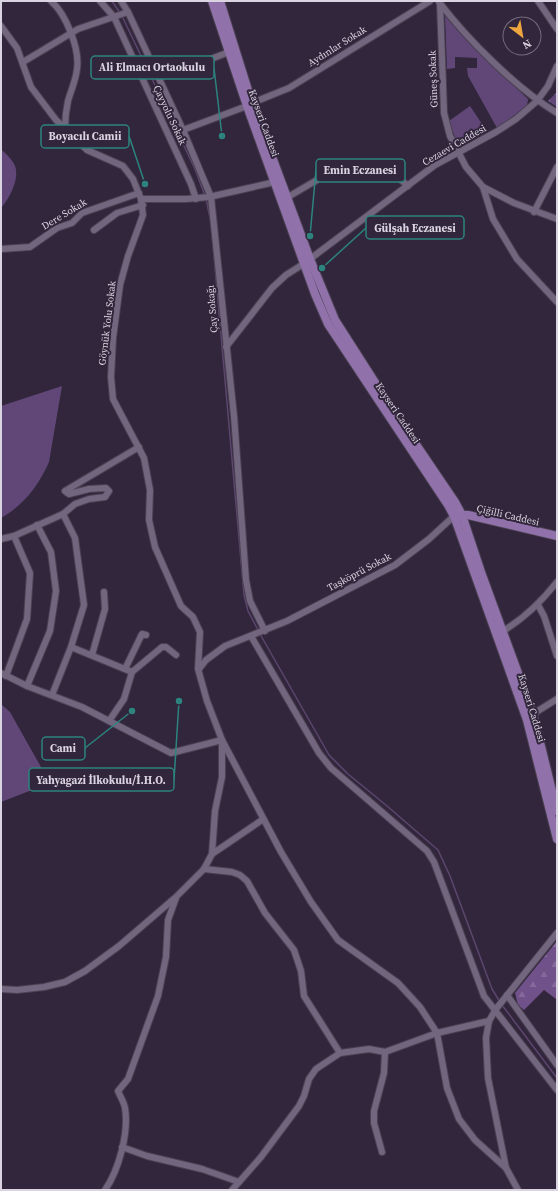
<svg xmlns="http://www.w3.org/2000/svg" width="558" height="1191" viewBox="0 0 558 1191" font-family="'Source Serif 4',serif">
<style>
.grass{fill:#614777}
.forest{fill:url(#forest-firs)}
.cemetery{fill:url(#cemetery-stones)}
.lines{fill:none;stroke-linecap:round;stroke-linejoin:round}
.stream{stroke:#5d466e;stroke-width:1.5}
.minor-casing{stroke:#4b4153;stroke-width:8}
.major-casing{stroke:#4b4153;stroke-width:10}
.minor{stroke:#72667e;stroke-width:6}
.major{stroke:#9071aa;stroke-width:8}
.labels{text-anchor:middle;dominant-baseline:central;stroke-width:4;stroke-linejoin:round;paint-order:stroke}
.street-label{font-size:10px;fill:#dad3e1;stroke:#31263b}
.leader{fill:none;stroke:#2d847f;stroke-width:1.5}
.callout-dot{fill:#2d847f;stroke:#31263b;stroke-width:1.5}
.callout{fill:#31263b;stroke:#2d847f;stroke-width:1.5}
.callout-label{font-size:11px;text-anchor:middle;font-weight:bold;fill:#dad3e1}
</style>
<defs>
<pattern id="forest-firs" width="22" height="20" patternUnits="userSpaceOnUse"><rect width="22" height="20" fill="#70518a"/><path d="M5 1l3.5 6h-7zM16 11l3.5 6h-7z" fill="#84699a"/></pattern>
<pattern id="cemetery-stones" width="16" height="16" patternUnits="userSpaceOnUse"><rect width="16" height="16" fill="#614777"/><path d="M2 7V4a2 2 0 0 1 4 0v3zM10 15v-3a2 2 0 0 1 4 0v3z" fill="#77618a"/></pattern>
</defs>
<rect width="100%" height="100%" fill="#31263b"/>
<g class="grass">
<path d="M445,15L485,58L528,99L527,106L497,128L468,76L467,68H477V58L455,57V68L447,69Z"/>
<path d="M470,106L488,133L459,148L449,121Z"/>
<path d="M1,149C5,153 13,160 15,166C20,179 9,199 1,208Z"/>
<path d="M62,386L49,462C39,485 24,505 1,518V406Z"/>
<path d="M1,704L10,712L50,783L1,802Z"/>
</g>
<path class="forest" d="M557,941V998L556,999L544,990L524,1010L518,1005L515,993Z"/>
<path class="cemetery" d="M557,92V107L548,101Z"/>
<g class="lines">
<g class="stream">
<path d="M112,1L120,13"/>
<path d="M122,16L195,169L205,196"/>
<path d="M206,199L211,223"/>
<path d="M212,233L244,595L248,611L258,630"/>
<path d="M260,634L329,755L348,774L387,806L438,850L450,876L492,989L500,1002"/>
<path d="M502,1005L557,1078"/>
</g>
<g class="minor-casing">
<g id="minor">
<path d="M51,1C66,14 80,49 77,69C76,80 71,90 68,101C66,110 65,120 65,129"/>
<path d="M100,1L114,17L191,184L196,199"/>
<path d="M121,1L128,12L183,130L211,197L234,416L246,580L250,601L265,631"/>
<path d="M538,1L557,29"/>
<path d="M439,2C468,40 517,89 557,113"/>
<path d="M440,3L444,113L450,136L466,167L483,187L493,219L517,259L557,302"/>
<path d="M1,26L17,48L31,87L56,120L87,150L123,166L133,179L141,199L143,215L128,256L120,285L113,338L111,377L113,399L144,458L150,490L149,520L155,547L181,606L193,617L200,632L198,669L207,701L222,740L281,852L311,902L338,940L398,983L420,1007L437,1033L447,1088L459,1119L475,1140L506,1168"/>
<path d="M23,62L78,29L128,12"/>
<path d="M198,64L229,52"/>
<path d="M252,103L289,88L430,1"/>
<path d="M183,130L247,106"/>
<path d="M483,187L514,203L557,219"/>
<path d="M288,197L339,167L372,175L394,176L400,179L408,186"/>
<path d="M141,199H186L209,197L275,182"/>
<path d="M534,212L557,167"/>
<path d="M94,230L117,213L143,205"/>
<path d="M1,249L30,247L57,228L72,223L82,213L139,193"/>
<path d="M310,259L435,165L496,132L516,119L537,101L548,86L557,66"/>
<path d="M226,347L272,288L286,275L305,263"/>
<path d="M1,539L14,536L63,514L75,504L89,499L105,497L109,491L106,488L89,489L69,494L65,491L139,447"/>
<path d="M538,605L544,616L557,656"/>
<path d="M503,631C525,618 541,602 557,582"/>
<path d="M251,636L319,753L331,768L427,851L434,862L484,996L557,1090"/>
<path d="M71,647L132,672L124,699L109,721"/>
<path d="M92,655L105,609L104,592"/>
<path d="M125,669L142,634L146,635"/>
<path d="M199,669L206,660L225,646L287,621L395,565L429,539L454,516"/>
<path d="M132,672L162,647H166L176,655"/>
<path d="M1,673L27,686L82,707L171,753L222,740V777L215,811L212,854L204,869L176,897L119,946L85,971L65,982L44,987L17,990L1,989"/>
<path d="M6,676L27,619L30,573L14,536"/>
<path d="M27,686L50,631L56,591L51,552L37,525"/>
<path d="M52,695L71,647L84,605L75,538L63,514"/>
<path d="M533,714L557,699"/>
<path d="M212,854L262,820"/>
<path d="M204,869L232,872L240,875L247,881L265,913L294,950L301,971L304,996L340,1053"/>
<path d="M507,995L557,1065"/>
<path d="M122,1147L147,1156L202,1169L239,1182"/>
<path d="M382,1152L374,1123V1111L384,1073L385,1052"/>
<path d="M105,1190C119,1170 129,1132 125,1108C124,1102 120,1096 118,1091L128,1079L158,996L166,957L168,920L176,898"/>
<path d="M232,1190L261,1157L299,1106L304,1096L309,1079L316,1069L340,1053L369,1049L385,1052L437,1033L489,1021"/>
<path d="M518,1190L506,1168L488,1078L486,1038L489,1021L496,1009L557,933"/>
</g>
</g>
<g class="major-casing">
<g id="major">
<path d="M212,1L247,106L315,294L328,324L448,505L454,516L527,720L557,839"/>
<path d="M220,1L252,103L310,259L335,320L390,406L455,502L462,515L482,575L533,714L557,811"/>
<path d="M459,515H468L557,536"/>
</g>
</g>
<use href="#minor" class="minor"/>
<use href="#major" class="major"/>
</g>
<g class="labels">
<g class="street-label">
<text transform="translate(337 46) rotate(-32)">Aydınlar Sokak</text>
<text transform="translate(433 79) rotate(-92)">Güneş Sokak</text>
<text transform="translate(170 115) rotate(65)">Çayyolu Sokak</text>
<text transform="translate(264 123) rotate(70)">Kayseri Caddesi</text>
<text transform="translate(454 145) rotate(-30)">Cezaevi Caddesi</text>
<text transform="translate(64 214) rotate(-31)">Dere Sokak</text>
<text transform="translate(212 309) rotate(-95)">Çay Sokağı</text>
<text transform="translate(107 323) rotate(-83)">Göynük Yolu Sokak</text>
<text transform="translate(398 413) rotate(56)">Kayseri Caddesi</text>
<text transform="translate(508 515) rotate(13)">Çiğilli Caddesi</text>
<text transform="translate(359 572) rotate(-28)">Taşköprü Sokak</text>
<text transform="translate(532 708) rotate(73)">Kayseri Caddesi</text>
</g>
</g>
<path class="leader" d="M222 136L214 68M145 184L129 136M310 236L316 170M322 268L366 228M132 711L85 748M179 701L174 780"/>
<g class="callout-dot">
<circle cx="222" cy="136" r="4"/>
<circle cx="145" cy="184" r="4"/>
<circle cx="310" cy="236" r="4"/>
<circle cx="322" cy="268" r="4"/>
<circle cx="132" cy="711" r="4"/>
<circle cx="179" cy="701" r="4"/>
</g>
<g class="callout">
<rect x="91" y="56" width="123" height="23" rx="4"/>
<rect x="41" y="125" width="88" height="23" rx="4"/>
<rect x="316" y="159" width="89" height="23" rx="4"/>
<rect x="366" y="216" width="98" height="23" rx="4"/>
<rect x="42" y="737" width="43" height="23" rx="4"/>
<rect x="29" y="768" width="145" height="23" rx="4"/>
</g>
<g class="callout-label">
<text x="152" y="71">Ali Elmacı Ortaokulu</text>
<text x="85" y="140">Boyacılı Camii</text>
<text x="360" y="174">Emin Eczanesi</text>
<text x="415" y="232">Gülşah Eczanesi</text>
<text x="63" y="752">Cami</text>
<text x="101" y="784">Yahyagazi İlkokulu/İ.H.O.</text>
</g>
<rect width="558" height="1191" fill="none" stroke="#dad3e1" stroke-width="4"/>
<g transform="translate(522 36) rotate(149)"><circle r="19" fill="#31263b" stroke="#756b7d"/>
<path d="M0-3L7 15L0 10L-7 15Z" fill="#f0a63e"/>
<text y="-6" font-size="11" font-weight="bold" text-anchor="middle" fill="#dad3e1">N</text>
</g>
</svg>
